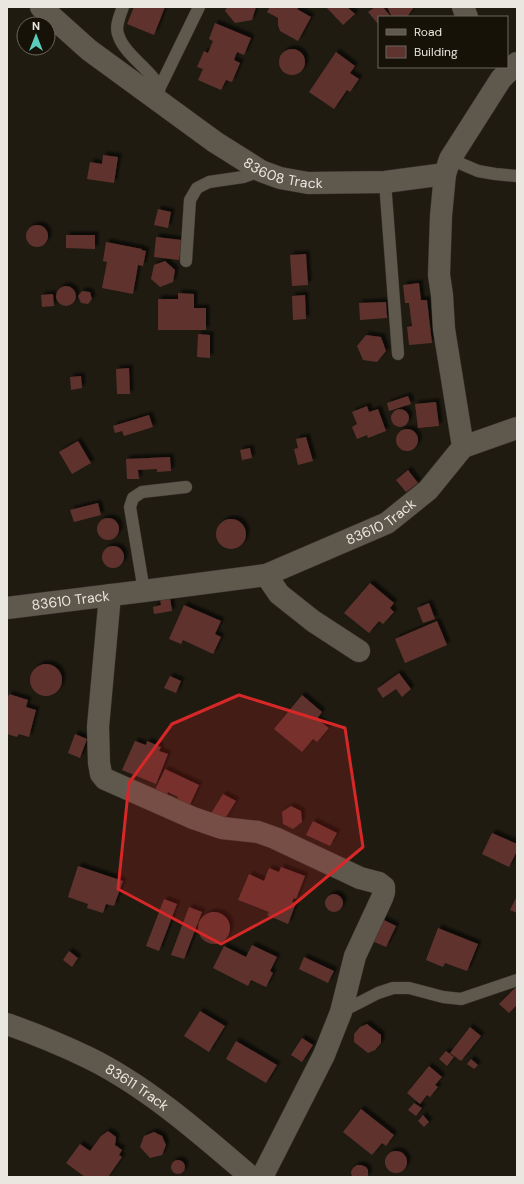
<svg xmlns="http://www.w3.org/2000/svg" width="524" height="1184" viewBox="0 0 524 1184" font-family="'DM Sans',sans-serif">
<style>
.building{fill:#5f332e;filter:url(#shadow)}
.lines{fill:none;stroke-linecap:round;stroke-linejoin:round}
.lane-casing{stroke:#36332e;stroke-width:13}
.street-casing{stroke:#36332e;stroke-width:23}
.lane{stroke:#5e584d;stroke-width:12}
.street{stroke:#5e584d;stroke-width:22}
.marked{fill:#d62828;fill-opacity:0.2;stroke:#d62828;stroke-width:3;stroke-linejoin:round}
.labels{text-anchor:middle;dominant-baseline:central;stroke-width:3;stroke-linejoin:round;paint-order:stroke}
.street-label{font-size:14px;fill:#eae7e0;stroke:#161208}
</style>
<defs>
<filter id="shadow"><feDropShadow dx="3.5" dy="-3.5" stdDeviation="1" flood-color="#0009"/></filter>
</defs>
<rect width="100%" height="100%" fill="#1f1b11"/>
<g class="building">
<path d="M134,7H165L154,35L127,24Z"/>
<path d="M227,7H256L252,20L235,23L225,11Z"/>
<path d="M270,7H296L298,8L297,9L311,17L298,41L280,31L278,25V18L267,12Z"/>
<path d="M326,7H347L355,14L343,25Z"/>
<path d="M375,7H383L391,17H379V25L368,12Z"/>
<path d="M387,7H414L407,17H392Z"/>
<path d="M215,23L251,38L244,55L237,52L234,60L240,63L232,82L226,80L221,90L198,80L203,69L197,67L204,51L208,53L213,41L209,39Z"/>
<circle cx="292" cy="62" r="13"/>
<path d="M336,52L355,66L350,73L359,79L350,92L347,90L334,109L309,92Z"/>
<path d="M103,155L118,157L114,183L87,179L90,162L102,164Z"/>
<path d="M158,209L171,212L168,228L154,225Z"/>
<circle cx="37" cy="236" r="11"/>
<path d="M66,235H95V249L66,248Z"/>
<path d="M156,237L182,240L179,260L154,257Z"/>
<path d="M106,242L142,249L141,250L146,251L143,266L138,265L133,294L102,288L107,262L103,261Z"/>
<path d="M306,254L308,285L292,286L290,255Z"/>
<path d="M165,261L175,270L173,282L160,287L151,279L154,265Z"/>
<path d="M419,283L421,300H427L432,343L409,345L407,327L412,326L409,303H405L403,285Z"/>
<circle cx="66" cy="296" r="10"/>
<path d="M82,291L90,292L92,299L88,304L81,303L78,296Z"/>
<path d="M178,293L194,294V308H206V330H158V299H178Z"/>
<path d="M53,294L54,306L42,307L41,295Z"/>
<path d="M305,295L306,319L293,320L292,296Z"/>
<path d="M386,302L387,318L360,320L359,303Z"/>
<path d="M198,334L210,335V358L197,357Z"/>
<path d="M366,335L381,337L386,351L377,362L363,360L357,346Z"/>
<path d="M129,368L130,394H117L116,369Z"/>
<path d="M81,376L82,388L71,390L70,377Z"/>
<path d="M408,396L411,404L389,411L387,403Z"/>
<path d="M436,402L439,426L418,428L415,404Z"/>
<path d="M367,406L369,412L378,409L386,431L368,438L367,435L357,439L352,427L357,424L352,412Z"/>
<circle cx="400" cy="418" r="9"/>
<path d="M149,415L153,427L124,436L122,431L115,433L113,426Z"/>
<circle cx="407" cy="440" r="11"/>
<path d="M306,437L313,461L298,465L294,449L298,448L296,439Z"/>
<path d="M78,441L91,463L72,474L59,452Z"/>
<path d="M250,448L252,458L242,460L240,450Z"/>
<path d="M170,457L171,471L157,472V469L138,470L139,479H127L126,459Z"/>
<path d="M408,470L418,483L406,492L396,480Z"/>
<path d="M98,503L101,515L74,522L70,510Z"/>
<circle cx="108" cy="529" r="11"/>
<circle cx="231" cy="534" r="15"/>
<circle cx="113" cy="557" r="11"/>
<path d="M370,583L394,603L390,608L394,612L383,624L379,621L369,633L344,613Z"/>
<path d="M170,597L172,611L154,614L153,607L161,605L160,599Z"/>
<path d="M429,603L435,619L423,623L417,608Z"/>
<path d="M184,605L221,621L215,634L221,637L213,654L183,640L181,644L169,639Z"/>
<path d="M437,621L447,645L405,663L395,639Z"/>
<circle cx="46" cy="680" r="16"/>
<path d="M399,673L411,689L402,697L396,689L383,698L377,689Z"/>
<path d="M170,676L181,681L176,693L164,688Z"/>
<path d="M9,694L28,700L26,707L36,710L29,737L19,734L17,737L7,734V701Z"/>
<path d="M302,695L322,712L317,719L329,728L317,742L313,739L302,752L274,729Z"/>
<path d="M75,734L87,739L80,758L68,753Z"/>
<path d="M135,741L146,745L147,741L161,747L159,751L168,754L156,784L122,770Z"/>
<path d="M165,769L199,785L188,809L176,803L178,797L168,792L166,798L154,792Z"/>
<path d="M223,794L236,801L223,822L210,815Z"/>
<path d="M291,806L301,811L302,822L293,829L283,824L282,812Z"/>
<path d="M313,821L337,833L330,846L306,835Z"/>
<path d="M492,833L517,844V851L509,867L482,854Z"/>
<path d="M78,866L123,881L114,906L106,904L103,913L87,908L88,904L68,897Z"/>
<path d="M281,867L305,876L296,899L294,898L292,902L296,903L288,924L267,915L269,912L238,900L249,874L264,881L269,868L279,872Z"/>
<circle cx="334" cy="903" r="9"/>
<path d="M517,896V913L510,910Z"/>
<path d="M164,899L177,904L159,951L146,946Z"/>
<path d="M189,907L202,912L184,959L171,955Z"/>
<circle cx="214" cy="928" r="16"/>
<path d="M382,919L396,926L386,947L372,941Z"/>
<path d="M438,928L478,944L467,971L445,963L443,967L426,960Z"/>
<path d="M252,945L277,957L270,971L273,973L266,987L251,980L248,986L213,968L224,946L246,957Z"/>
<path d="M69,951L78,958L72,967L63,960Z"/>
<path d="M304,957L334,971L328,983L299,969Z"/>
<path d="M517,986V1005L509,1013L499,1004Z"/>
<path d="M200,1011L225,1026L209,1052L184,1036Z"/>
<path d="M367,1024L381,1035V1043L375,1050L368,1053L354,1042V1034L360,1027Z"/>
<path d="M470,1027L481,1036L461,1061L450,1053Z"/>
<path d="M302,1038L313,1045L302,1062L291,1055Z"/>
<path d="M236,1041L277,1065L266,1083L226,1059Z"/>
<path d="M446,1051L454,1057L447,1066L439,1059Z"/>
<path d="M471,1059L478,1065L474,1069L467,1064Z"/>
<path d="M429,1066L442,1077L435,1085L438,1087L430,1097L427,1095L420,1104L407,1093Z"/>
<path d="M414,1103L422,1108L416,1116L408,1110Z"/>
<path d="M361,1109L394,1135L386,1146L382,1143L372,1155L343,1132Z"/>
<path d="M423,1115L429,1122L424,1127L418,1121Z"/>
<path d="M108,1131L116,1137L115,1145L122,1150L119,1155L122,1157L108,1177H85L66,1163L80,1144L90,1151L101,1136Z"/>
<path d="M154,1132L162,1136L166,1145L162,1155L150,1158L140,1147L144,1136Z"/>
<circle cx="396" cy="1162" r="11"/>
<circle cx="178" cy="1167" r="7"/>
<path d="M357,1165H361L366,1167L368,1170V1177H352L351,1172L353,1168Z"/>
</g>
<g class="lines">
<g class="lane-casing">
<g id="lane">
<path d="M123,7C120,15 115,26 118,34C122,49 139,62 149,73C153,77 157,83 160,87"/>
<path d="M156,99L160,87L199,7"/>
<path d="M450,159L478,171L495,174L517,176"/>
<path d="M385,182L398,354"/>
<path d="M186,261L190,200L197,188L209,182L243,177L261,171"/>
<path d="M144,591L130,507L133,498L142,492L186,487"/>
<path d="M341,1012L378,993L393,988H409L443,997L461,999L517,980"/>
</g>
</g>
<g class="street-casing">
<g id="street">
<path id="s1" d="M41,7L89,50L215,142L261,171L280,178L308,183L385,182L445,174"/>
<path d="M463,7L467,17"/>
<path d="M463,447L517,428"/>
<path d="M266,575L279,594L313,621L359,651"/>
<path d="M110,595L98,727L99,763L101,774L105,779L193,818L222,828L258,832L275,838L360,878L379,883L384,887V892L382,898L355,956L341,1012L324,1055L262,1177"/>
<path id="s2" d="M7,608L144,591L266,575L387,523L428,490L463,447L444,329L442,295L439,275L441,216L445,174L450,159L501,79L517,63"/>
<path id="s3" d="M7,1024C35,1034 62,1045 89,1058C148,1087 202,1135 251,1177"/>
</g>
</g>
<use href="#lane" class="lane"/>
<use href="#street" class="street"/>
</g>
<path class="marked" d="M239,695L345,728L363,847L292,906L221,944L118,889L129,783L172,724Z"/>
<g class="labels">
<g class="street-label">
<text stroke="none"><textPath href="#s1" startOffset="297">83608 Track</textPath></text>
<text stroke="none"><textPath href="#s2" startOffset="388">83610 Track</textPath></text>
<text stroke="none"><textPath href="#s2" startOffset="64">83610 Track</textPath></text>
<text stroke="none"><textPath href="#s3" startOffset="145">83611 Track</textPath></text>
</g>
</g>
<rect width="524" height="1184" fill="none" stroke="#eae7e0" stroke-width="16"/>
<rect x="378" y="16" width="130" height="52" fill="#161208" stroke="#6b675e"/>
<rect x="386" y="29" width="20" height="6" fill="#5e584d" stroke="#6b675e"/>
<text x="414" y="36" font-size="12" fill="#eae7e0">Road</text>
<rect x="386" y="46" width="20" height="12" fill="#5f332e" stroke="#6b675e"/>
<text x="414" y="56" font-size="12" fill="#eae7e0">Building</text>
<g transform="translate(36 36)"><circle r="19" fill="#161208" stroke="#6b675e"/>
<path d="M0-3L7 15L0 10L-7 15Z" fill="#5acebe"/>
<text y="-6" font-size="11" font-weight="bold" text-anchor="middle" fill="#eae7e0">N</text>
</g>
</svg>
